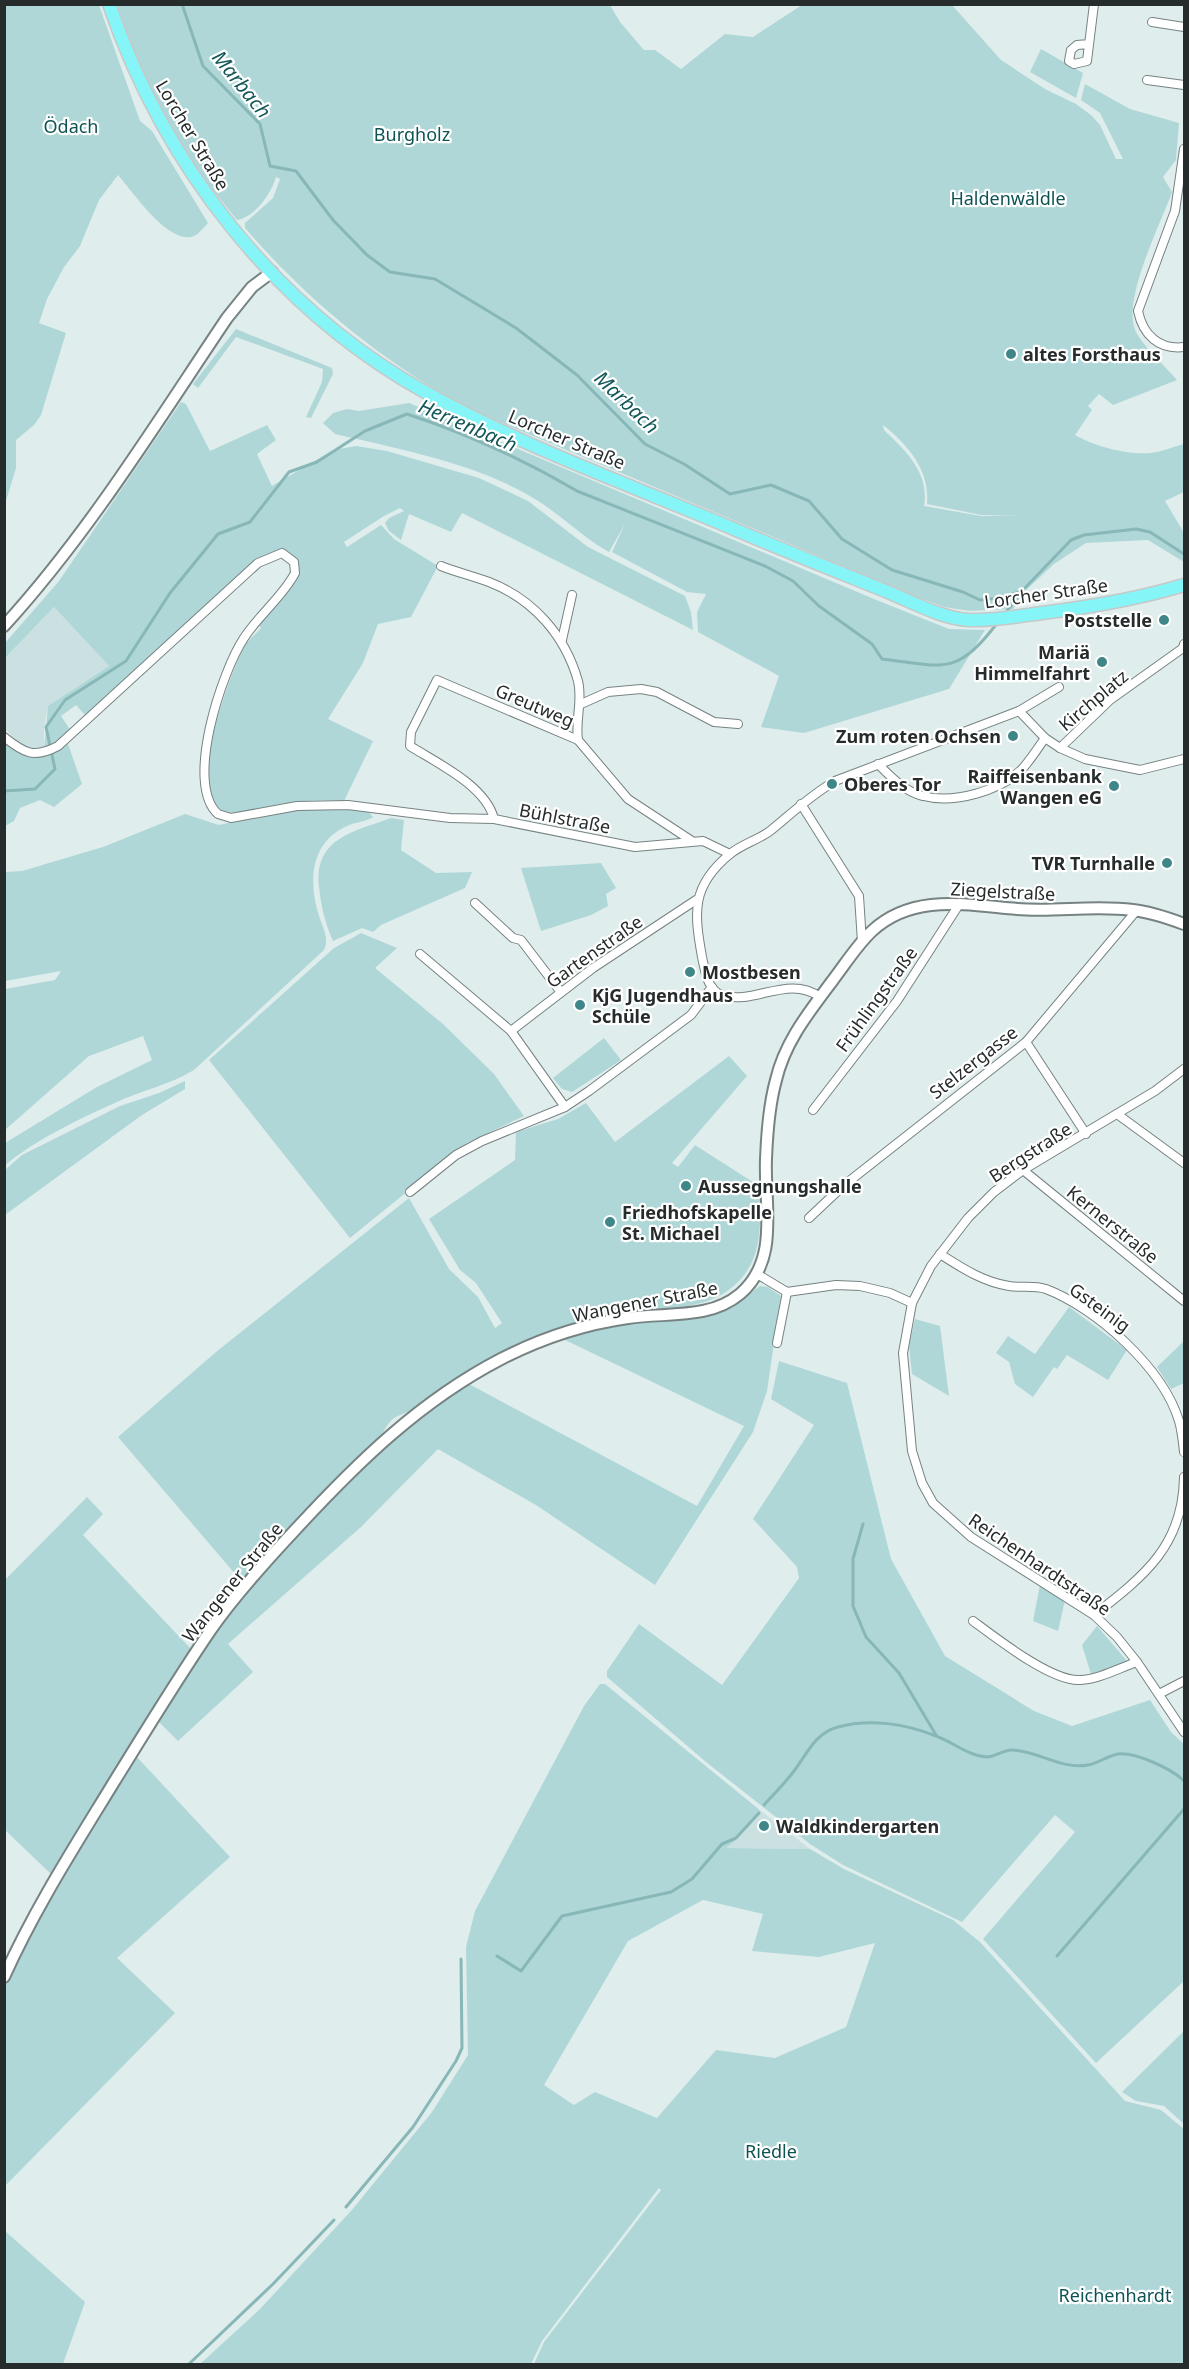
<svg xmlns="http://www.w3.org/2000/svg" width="1189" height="2369" viewBox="0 0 1189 2369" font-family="'Noto Sans',sans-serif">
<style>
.built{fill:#cbe0e0}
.green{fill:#b0d7d7;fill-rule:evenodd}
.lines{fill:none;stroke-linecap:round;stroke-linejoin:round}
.stream{stroke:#88b7b7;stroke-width:3}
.street-casing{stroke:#778282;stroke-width:10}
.secondary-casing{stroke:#778282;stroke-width:14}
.primary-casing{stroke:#c7c8c8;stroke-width:15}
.street{stroke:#fff;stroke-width:8}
.secondary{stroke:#fff;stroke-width:10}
.primary{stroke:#86f5f7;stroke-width:12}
.poi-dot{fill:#3e8687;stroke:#fff;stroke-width:2}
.labels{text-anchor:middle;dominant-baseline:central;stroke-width:4.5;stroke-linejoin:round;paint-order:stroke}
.park-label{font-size:18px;fill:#0e5354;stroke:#fff}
.street-label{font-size:18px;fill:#262b2b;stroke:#fff}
.poi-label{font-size:18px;font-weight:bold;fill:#262b2b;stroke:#fff;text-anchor:start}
.water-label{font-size:20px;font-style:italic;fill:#145758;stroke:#fff}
</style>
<rect width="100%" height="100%" fill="#e0eded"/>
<g class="built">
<path d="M54,607L109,666L48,706L44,728V750H30L23,747L5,729V658Z"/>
<path d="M761,1811L810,1849L725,1848L736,1840Z"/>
</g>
<g class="green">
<path d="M5,4L99,5L140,121L152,131L208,223C204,227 199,234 194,236C169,246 133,192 118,175L99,200L80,246L64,267L47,299L39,323L66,333L41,415L34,425L16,440V468L5,504Z"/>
<path d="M115,5H610L620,22L644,50H655L681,69L725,34L753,37L802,5H952L1001,60L1045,89L1076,104L1091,115L1100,125L1116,159H1123L1100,113L1081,100L1085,84L1130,109L1179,123L1176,160L1163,177L1172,192C1161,224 1119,304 1137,334C1147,350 1164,365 1177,380L1113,405L1099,394L1088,406L1092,410L1075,435C1095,447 1134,457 1157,452C1166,450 1176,446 1184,444V492L1165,501L1184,533V562L1148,540L1086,543L1054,564L1025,591L1013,609L969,611L944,607L914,596L471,410C384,363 310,303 245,228V223L273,198L280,179L276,177C271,194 255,217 237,220C213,190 187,160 168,127C147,88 132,46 115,5ZM883,425C908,445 930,470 927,504L981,515L1022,516H981L924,506C930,473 905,450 884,430Z"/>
<path d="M1041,49L1083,73L1076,98L1030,72Z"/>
<path d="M236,329L332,368L333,374L311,418L306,417L322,382L323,369L236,337L198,388L193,384Z"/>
<path d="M181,402L186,404L210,451L267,425L276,440L257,454L272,486L333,450L356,446L387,451L479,478L528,501L588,547L685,596L691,612L693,630L462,513L451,532L409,514L401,540L389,531L385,523L389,518L404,511L400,508L384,516L344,542L347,547L381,525L394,539L438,566L411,617L378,624L363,663L328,719L373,741L344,801C323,799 301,801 280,804C263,808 243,816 225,811C180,800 232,670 245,645C249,639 256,634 261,628L258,623L297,568L283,551L229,586L86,716L76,705L61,716L71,731L44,750L48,706L109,666L54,607L5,658V643L59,581Z"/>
<path d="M409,403L874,599L949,629L985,630L949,689L804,733L761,727L779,676L698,632L697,612L706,594L687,592L612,552L625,524L609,552C582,537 561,515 535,499C479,464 399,449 335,434L323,423L333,413L347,409L359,411Z"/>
<path d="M4,741C33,754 41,763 67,741L82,784L54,807L40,800L20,808L14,821L5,826Z"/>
<path d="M325,806L368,811L373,817C365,822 355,822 347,826C309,843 308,884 320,919C324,930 329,939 324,950L194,1070C169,1085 143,1090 117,1102C79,1119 37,1139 5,1165V1143L97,1087L152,1060L143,1036L89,1056L5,1130V989L55,980L61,971L5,981L4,872L22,871L103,847L185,814L219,825L298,808Z"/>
<path d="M391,818L404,820L401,850L436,873L472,872L465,888L381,925L373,932L362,928L333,941C325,923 321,906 319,887C314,838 353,832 391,818Z"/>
<path d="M601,863L616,888L606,894L608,906L591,915L541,931L521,868Z"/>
<path d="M361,933L397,948L375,968L443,1024L494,1074L524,1116L467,1143L350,1238L209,1060L334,948Z"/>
<path d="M604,1038L621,1060L572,1092L562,1089L553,1078Z"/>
<path d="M729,1056L747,1076L672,1163L678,1167L695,1145L759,1186C761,1225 764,1263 730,1289C705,1309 669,1307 639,1312C608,1318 573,1326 542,1336C495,1352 458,1380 417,1408C410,1412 399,1414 393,1419C386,1424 383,1435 377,1441C330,1487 286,1533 242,1582L118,1437L216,1352L409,1198L449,1269L478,1297L495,1328L502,1323L476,1283L460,1270L429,1219L515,1160L516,1132L558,1119L586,1103L615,1142Z"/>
<path d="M185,1081V1089L142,1115L5,1215V1170L22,1155L120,1106L159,1093Z"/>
<path d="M760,1286L768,1287L781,1296L767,1391L753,1432L655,1585L536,1505L438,1449L361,1527L228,1644L253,1672L178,1741L157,1720L217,1627L334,1493L428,1409L467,1383L697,1506L744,1426L563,1339L602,1328L725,1311Z"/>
<path d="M1069,1307L1127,1350L1108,1380L1067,1355L1057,1369L1054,1367L1033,1397L1015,1384L1009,1362L996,1353L1008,1336L1035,1354Z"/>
<path d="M915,1319L940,1326L949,1396L912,1374L909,1346Z"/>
<path d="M1184,1341V1383L1171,1389L1157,1367Z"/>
<path d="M779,1361L847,1383L891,1559L945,1656L1034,1711L1072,1726L1150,1700L1171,1732L1184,1744V1981L1096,2063L983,1939L1075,1832L1055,1815L962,1922L843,1865L810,1844L706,1762L607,1677V1671L639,1624L722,1685L799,1578L797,1567L753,1519L814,1425L771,1399Z"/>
<path d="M87,1497L103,1514L83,1535L191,1649L52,1875L5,1830L4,1581Z"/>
<path d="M1040,1585L1065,1600L1058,1631L1033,1621Z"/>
<path d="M1097,1626L1127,1661L1091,1674L1082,1645Z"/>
<path d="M600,1684H605L761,1811L736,1840L726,1848L810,1849L844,1869L953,1920L980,1942L1125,2101L1161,2110L1184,2129V2364H534L544,2342L661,2190L659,2188L542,2341L531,2364H200L260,2309L351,2211L432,2112L468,2055L466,1947L475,1911L584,1706ZM703,1900L763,1914L752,1951L819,1957L875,1943L846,2027L775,2058L716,2050L657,2118L595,2092L574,2105L544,2085L628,1941Z"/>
<path d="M136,1756L230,1857L117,1958L175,2013L5,2186V1987L51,1895Z"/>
<path d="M1184,2031V2124L1164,2106L1136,2101L1122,2092Z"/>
<path d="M5,2231L85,2302L63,2364H5Z"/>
</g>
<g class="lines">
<g class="stream">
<path d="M182,4L203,66L260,124L270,166L296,171L333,220L367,255L390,272L435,279L516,328L577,375L645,444L684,464L730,494L771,485L809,501L842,539L892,570L963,592L980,600L1000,598L1022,591L1071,540L1084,535L1136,529L1150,532L1184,554"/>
<path d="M1004,615L1022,591"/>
<path d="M4,791L35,789L55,769L46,727L65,700L126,661L170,593L218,534L250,522L289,472L317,462L365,431L407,414C465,433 524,460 577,491L765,566L793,581L819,606L872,644L882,659C945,667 957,676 998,622"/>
<path d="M863,1524L853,1559V1606L866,1637L899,1673L936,1735"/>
<path d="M764,1805C774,1794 785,1783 794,1771C807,1754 815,1733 838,1727C870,1718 906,1724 936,1736C953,1742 968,1756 987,1757C995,1757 1004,1749 1013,1750C1038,1751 1062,1770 1088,1765C1099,1763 1107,1756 1118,1754C1136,1752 1172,1769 1184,1781"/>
<path d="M497,1956L521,1971L562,1916L671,1892L692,1879L722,1844L736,1838L759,1813"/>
<path d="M1057,1956L1184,1809"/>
<path d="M346,2207L413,2127L456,2061L462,2048L461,1959"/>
<path d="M189,2364L273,2284L334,2220"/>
</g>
<g class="street-casing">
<g id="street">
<path d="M1152,22L1184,27"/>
<path d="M1089,44L1077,45L1071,50L1069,61L1074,64L1087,61L1094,4"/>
<path d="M1147,80L1184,85"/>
<path d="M1184,149L1175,211L1138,311C1143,335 1159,350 1184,347"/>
<path d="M441,566C456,572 473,576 489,582C533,599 565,635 578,681C583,701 575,719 578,740"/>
<path d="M562,640L572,595"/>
<path d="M581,704L608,692L641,689L657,692L714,722L738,724"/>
<path d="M1019,711L1045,738L1060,748L1085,759L1140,770L1184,759"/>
<path d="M4,737C24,753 34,759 58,746L258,563L282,553L294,562L295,573C284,595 258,616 244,638C222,671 184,784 218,814L231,818L297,806L348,805L450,818L494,819L635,847L703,841L730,854"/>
<path d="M1060,748L1110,700L1183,648L1184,644"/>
<path d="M878,764C890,776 905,792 923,796C954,804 1001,791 1023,768C1031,759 1038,748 1045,738"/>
<path d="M801,804L859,896L862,942"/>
<path d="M494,819C486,786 437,763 410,746L411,732L437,680L578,740L628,799L692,841"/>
<path d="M475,903L513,938L521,940L560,991"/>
<path d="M420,954L511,1031L565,1107"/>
<path d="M820,997C788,974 753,1006 722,995C707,990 705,970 702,957C694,912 691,886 730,854C742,844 758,840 770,831C792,813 811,795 835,781L1019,711L1059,687"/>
<path d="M511,1031L593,968L696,900"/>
<path d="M1026,1042L1086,1134"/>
<path d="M1184,1069L1155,1091L1023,1170L994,1192L968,1218L931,1266L912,1303L903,1353L912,1451L922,1483L933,1503L971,1537L1094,1615L1117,1637L1137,1662L1184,1732"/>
<path d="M813,1110L897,1001L960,903"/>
<path d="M1117,1114L1184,1163"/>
<path d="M1023,1170L1184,1301"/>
<path d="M410,1192L456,1155L482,1141L565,1107L589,1091L691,1015L712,987"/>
<path d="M809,1218L843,1186L1026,1042L1137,910"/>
<path d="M940,1254C962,1268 983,1282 1009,1286C1021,1288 1034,1285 1046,1289C1096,1308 1163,1368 1179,1421C1182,1431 1183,1442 1184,1452"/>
<path d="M757,1274L787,1292L836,1285L860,1286L890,1293L912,1303"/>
<path d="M777,1343L787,1292"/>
<path d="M1094,1615C1144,1576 1183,1546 1184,1477"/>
<path d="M973,1621C996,1638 1052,1682 1080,1680C1100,1679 1119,1668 1137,1662"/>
<path d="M1159,1694L1184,1681"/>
</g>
</g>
<g class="secondary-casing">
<g id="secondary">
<path d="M4,626C89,533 157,422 227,318L252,287L272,272"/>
<path d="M4,1977C35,1908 75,1846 114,1782C145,1732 176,1681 210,1631C235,1595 266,1561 296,1529C357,1463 420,1401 501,1359C540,1339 585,1324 628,1318C666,1312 709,1320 740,1294C780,1260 764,1205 766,1159C767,1133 769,1105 776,1080C785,1041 810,1011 833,980C846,963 857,945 872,931C913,893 967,905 1017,909C1055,912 1095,905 1133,910C1151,912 1168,918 1184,924"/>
</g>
</g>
<g class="primary-casing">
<path id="primary" d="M109,4C164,165 275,308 425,392C523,447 631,485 734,529C785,551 836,571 888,592C914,603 941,618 969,620C993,621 1018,616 1042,613C1090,607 1138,599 1184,585"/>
</g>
<use href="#street" class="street"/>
<use href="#secondary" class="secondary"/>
<use href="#primary" class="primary"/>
</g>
<g class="poi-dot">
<circle cx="1011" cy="354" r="6"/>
<circle cx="1164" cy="620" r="6"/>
<circle cx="1102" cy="662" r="6"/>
<circle cx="1013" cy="736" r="6"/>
<circle cx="832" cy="784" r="6"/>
<circle cx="1114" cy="786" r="6"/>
<circle cx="1167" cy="863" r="6"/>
<circle cx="690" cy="972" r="6"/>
<circle cx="580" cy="1005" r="6"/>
<circle cx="686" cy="1186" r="6"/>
<circle cx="610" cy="1222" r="6"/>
<circle cx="764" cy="1826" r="6"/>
</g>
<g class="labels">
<g class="park-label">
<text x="71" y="126">Ödach</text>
<text x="412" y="134">Burgholz</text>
<text x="1008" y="198">Haldenwäldle</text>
<text x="771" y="2151">Riedle</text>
<text x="1115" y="2295">Reichenhardt</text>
</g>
<g class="street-label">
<text transform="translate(193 135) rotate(59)">Lorcher Straße</text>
<text transform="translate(567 439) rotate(23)">Lorcher Straße</text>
<text transform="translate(1046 593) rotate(-8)">Lorcher Straße</text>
<text transform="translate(1093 700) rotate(-40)">Kirchplatz</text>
<text transform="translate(535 705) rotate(23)">Greutweg</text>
<text transform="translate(565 818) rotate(11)">Bühlstraße</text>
<text transform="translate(1003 891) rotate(3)">Ziegelstraße</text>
<text transform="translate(594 951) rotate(-35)">Gartenstraße</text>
<text transform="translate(876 999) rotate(-54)">Frühlingstraße</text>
<text transform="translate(973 1062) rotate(-38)">Stelzergasse</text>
<text transform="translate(1030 1152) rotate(-33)">Bergstraße</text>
<text transform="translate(1113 1224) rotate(39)">Kernerstraße</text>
<text transform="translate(645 1301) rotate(-11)">Wangener Straße</text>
<text transform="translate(1100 1307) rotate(36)">Gsteinig</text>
<text transform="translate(1040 1564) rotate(34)">Reichenhardtstraße</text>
<text transform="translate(232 1582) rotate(-51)">Wangener Straße</text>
</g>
<g class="poi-label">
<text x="1023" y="354">altes Forsthaus</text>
<text x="1152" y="620" text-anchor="end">Poststelle</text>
<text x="1090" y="652" text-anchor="end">Mariä<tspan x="1090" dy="21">Himmelfahrt</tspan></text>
<text x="1001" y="736" text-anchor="end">Zum roten Ochsen</text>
<text x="1102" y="776" text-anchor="end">Raiffeisenbank<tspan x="1102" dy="21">Wangen eG</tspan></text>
<text x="844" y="784">Oberes Tor</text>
<text x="1155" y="863" text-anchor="end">TVR Turnhalle</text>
<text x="702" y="972">Mostbesen</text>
<text x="592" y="995">KjG Jugendhaus<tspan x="592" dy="21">Schüle</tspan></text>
<text x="698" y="1186">Aussegnungshalle</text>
<text x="622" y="1212">Friedhofskapelle<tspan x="622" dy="21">St. Michael</tspan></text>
<text x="776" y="1826">Waldkindergarten</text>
</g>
<g class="water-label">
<text transform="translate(242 84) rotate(51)">Marbach</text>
<text transform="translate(627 402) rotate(44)">Marbach</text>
<text transform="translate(468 425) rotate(23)">Herrenbach</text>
</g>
</g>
<rect width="1189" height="2369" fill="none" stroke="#262b2b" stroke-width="12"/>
</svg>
